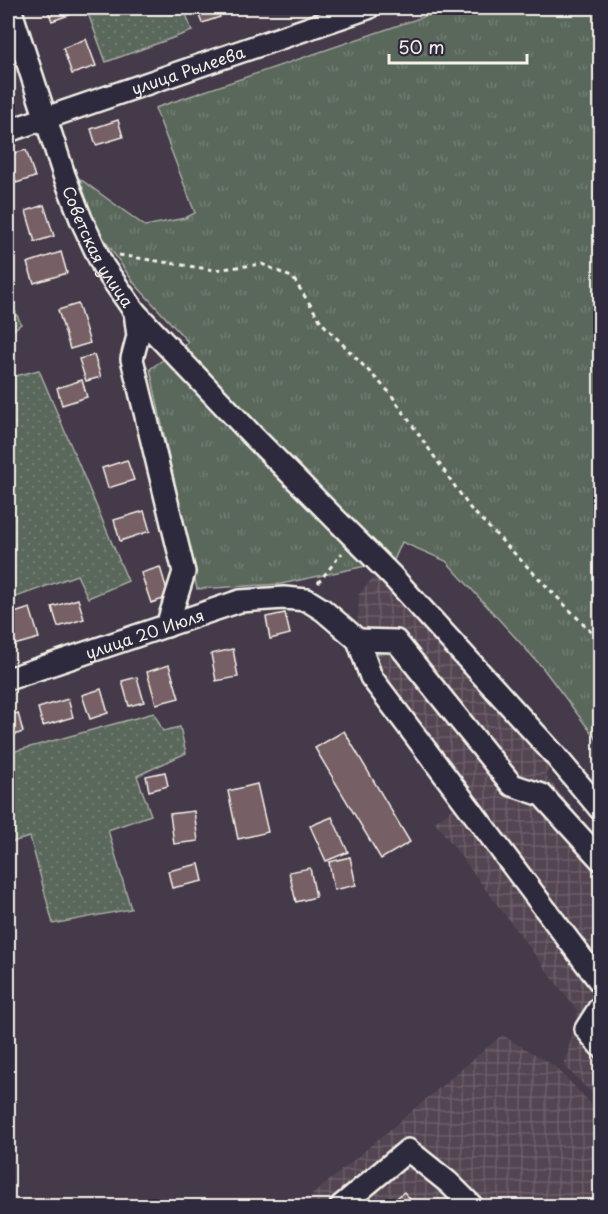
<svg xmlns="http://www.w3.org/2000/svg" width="608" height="1214" viewBox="0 0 608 1214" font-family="'Playpen Sans',sans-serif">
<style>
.industrial{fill:url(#industrial-grid)}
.grass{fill:url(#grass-tufts);stroke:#a7aca2;stroke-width:1.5}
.garden{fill:url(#garden-dots);stroke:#a7aca2;stroke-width:1.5}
.building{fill:#765f65;stroke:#f4f1e8;stroke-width:1.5}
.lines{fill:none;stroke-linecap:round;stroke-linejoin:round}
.minor-casing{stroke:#f4f1e8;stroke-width:26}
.path{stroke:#f4f1e8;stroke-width:3;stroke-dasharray:4.5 4.5;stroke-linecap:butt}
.minor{stroke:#2f2a3d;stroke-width:21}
.labels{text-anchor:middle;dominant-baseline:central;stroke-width:6;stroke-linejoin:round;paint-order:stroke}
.street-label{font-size:16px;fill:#f4f1e8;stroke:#2f2a3d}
</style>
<defs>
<pattern id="industrial-grid" width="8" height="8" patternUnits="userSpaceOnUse" patternTransform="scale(1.5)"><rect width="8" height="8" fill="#534551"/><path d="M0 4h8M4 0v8" fill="none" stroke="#6c606a"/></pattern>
<pattern id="grass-tufts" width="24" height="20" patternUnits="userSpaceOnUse" patternTransform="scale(1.5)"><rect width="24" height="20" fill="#5a675c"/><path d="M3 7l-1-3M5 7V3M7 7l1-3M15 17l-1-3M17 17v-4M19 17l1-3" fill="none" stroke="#727d73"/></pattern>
<pattern id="garden-dots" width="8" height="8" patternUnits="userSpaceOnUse" patternTransform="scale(1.5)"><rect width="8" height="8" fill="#5a675c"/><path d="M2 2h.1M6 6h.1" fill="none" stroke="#727d73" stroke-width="1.8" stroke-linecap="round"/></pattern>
</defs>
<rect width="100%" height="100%" fill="#443a49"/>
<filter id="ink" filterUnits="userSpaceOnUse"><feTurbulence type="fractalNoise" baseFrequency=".0167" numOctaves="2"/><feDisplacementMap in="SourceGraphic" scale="12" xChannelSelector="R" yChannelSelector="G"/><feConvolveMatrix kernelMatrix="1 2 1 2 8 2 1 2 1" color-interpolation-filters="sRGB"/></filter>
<g filter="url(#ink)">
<g class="industrial">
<path d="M394,560L565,756L545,774L600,843V1101L564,1066L578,1012L435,822L456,806L365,691L355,671L359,594L378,572Z"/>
<path d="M502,1035L555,1066L600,1113V1206H299Z"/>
</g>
<path class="grass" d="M449,8H600V744L542,667L446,561L402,542L394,560L281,584L197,589L150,369L188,342L134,283L87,214L80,179L145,226L185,218L195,213L155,108Z"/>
<g class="garden">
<path d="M86,8H184L192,31L106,62Z"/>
<path d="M8,296L21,324L8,334Z"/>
<path d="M39,370L128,581L88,598L77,575L8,600V376V378Z"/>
<path d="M154,713L163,731L180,727L186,753L137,776L151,815L108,830L131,909L53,924L30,837L8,843V753Z"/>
</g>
<g class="building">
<path d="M47,8H82L83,10L52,21Z"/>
<path d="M196,8H216L220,17L202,23Z"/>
<path d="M86,39L96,66L72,74L63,48Z"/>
<path d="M118,120L123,137L96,145L91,129Z"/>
<path d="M26,150L35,177L16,183L8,155Z"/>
<path d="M44,205L54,236L35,242L26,211Z"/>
<path d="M61,252L67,273L34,283L27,263Z"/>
<path d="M78,304L90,343L70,349L58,310Z"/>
<path d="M94,355L101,377L86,381L79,359Z"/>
<path d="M82,380L87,397L62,405L57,388Z"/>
<path d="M127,460L134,480L108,488L102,468Z"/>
<path d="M144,511L150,531L120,541L114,520Z"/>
<path d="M160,567L169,597L151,603L141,573Z"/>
<path d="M78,599L84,619L58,627L52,607Z"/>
<path d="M30,608L39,638L14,645L8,624V615Z"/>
<path d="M285,613L290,634L270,639L266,617Z"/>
<path d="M233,649L238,677L216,681L211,654Z"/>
<path d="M169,665L179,698L156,704L147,672Z"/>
<path d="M137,677L144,702L129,706L122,681Z"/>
<path d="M101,689L108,713L90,719L82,695Z"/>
<path d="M68,699L73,717L43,726L38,708Z"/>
<path d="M18,713L23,732L8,737V716Z"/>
<path d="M344,731L410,842L381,859L315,748Z"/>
<path d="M165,772L168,786L149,791L146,776Z"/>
<path d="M257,784L268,832L238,839L228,791Z"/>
<path d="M194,811L198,841L174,844L170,814Z"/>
<path d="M332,817L348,852L326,861L310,826Z"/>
<path d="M350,857L356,885L334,890L329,862Z"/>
<path d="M199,864L203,881L172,888L168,871Z"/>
<path d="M310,868L316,897L296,902L289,872Z"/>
<path d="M404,1192L416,1206H387Z"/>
</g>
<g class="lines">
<g class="minor-casing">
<g id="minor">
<path id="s1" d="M10,8L64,175L81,219L103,266L135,312L138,336L132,359L184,572L167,626"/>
<path id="s2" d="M8,131L368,8"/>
<path d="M135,312L254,437L392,576L553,753L600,809"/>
<path d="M358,640L396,641L512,785L542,795L600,859"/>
<path id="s3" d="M8,679L240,601L284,598L307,600L323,610L358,640L371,677L600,982"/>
<path d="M600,1007L586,1029L600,1046"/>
<path d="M341,1206L408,1150L449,1183L472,1206"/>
</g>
</g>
<g class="path">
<path d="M119,255L214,270L262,264L293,278L322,323L390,393L470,508L600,641"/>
<path d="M318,583L342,553"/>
</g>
<use href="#minor" class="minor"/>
</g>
</g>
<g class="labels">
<g class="street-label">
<text stroke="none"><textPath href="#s2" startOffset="190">улица Рылеева</textPath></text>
<text stroke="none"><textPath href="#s1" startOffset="255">Советская улица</textPath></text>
<text stroke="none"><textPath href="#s3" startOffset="144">улица 20 Июля</textPath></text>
</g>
</g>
<rect width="608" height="1214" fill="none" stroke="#2f2a3d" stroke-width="30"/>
<rect x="15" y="15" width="578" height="1184" fill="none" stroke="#f4f1e8" stroke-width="2" filter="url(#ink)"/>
<path d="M389 54v9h138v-9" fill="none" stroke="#f4f1e8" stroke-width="3"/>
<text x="398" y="54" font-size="18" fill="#f4f1e8" stroke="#2f2a3d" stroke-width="4.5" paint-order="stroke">50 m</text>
</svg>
